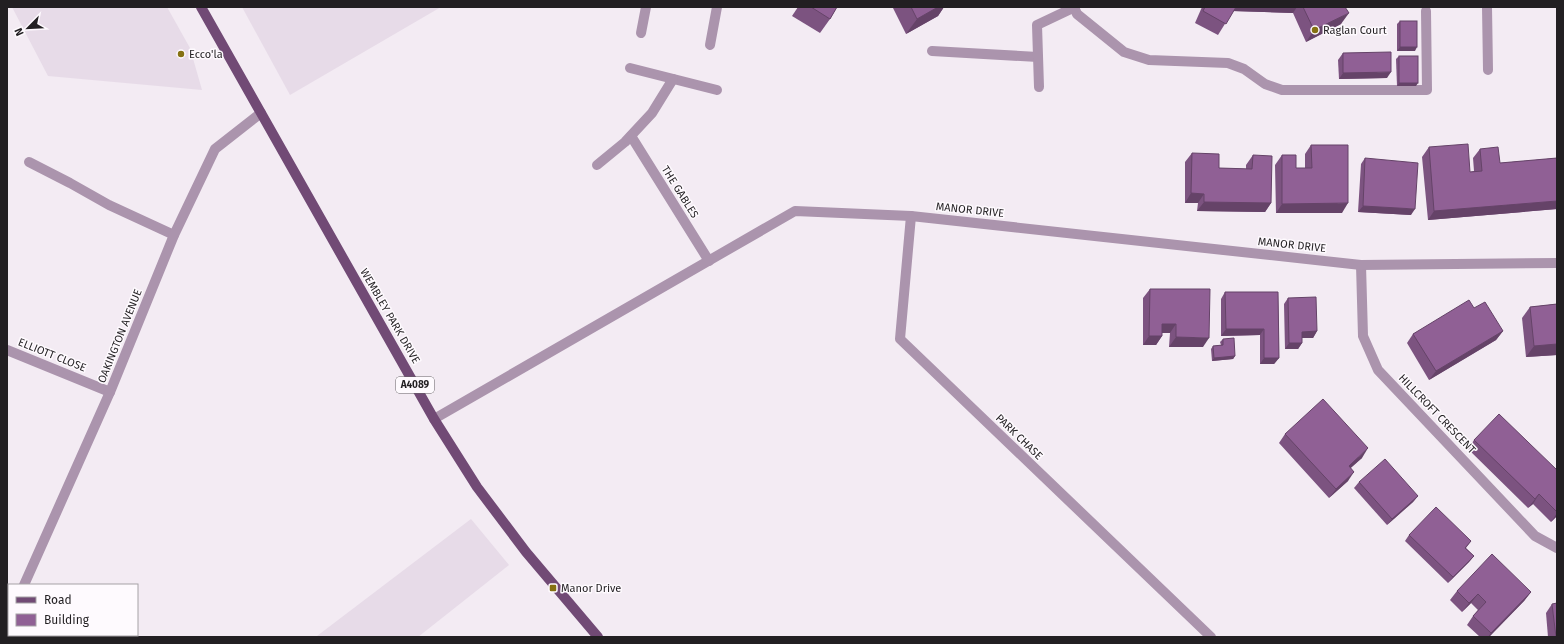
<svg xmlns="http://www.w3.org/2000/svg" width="1564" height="644" viewBox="0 0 1564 644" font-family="'Fira Sans',sans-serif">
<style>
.built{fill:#e7dbe8}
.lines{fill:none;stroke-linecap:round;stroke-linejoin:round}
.service{stroke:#ab94ad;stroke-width:10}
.minor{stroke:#ab94ad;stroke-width:10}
.tertiary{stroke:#ab94ad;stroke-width:10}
.primary{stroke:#714a75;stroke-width:10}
.wall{fill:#7c5380}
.shaded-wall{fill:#654368}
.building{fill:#906095;stroke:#654368}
.poi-dot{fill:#857112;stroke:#fefafe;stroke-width:1.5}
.labels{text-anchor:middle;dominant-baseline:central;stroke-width:3;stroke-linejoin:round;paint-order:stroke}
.shield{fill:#fefafe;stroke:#646164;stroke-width:1}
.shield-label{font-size:10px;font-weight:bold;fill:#221f22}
.poi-label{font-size:11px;fill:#221f22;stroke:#fefafe;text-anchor:start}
.street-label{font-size:11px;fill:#221f22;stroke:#fefafe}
</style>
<rect width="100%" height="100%" fill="#f3ebf3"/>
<g class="built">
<path d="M12,7H167L190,48L202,90L48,76Z"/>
<path d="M242,7H441L290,95Z"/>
<path d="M471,519L509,565L418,637L317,636Z"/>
</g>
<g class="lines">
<g class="service">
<path d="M1074,7L1077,14L1124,52L1149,60L1228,63L1244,69L1265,84L1282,90H1427L1426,11"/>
<path d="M641,33L646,7"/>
<path d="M710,45L717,7"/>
<path d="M932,51L1038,57"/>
<path d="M630,68L717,90"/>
<path d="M1039,87L1037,25L1075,7"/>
<path d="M631,136L709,261"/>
<path d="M597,165L625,142L652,113L673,79"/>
</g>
<g class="minor">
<path d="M1487,7L1488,70"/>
<path d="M29,162L70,183L109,205L174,235"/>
<path d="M911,216L900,339L1211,637"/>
<path d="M1361,265L1363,336L1378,370L1535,536L1557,548"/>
<path d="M7,350L110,392"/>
<path d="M434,419L795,211L911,216L1361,265L1557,263"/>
</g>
<g class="tertiary">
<path d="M24,585L110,392L174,235L215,149L261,113"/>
<path d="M7,623L9,619"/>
</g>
<path class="primary" d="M201,7L434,419L477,487L526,552L598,637"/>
</g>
<g class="wall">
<path d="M798,7H837L830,19L820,33L792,16Z"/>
<path d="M854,7H944L938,16L906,34L893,8Z"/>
<path d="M1202,7H1345L1341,24L1306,42L1293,13L1233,11L1218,35L1195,23Z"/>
<path d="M1400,21L1415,51H1397V24Z"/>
<path d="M1343,53L1387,78L1339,79L1338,60Z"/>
<path d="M1399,56L1416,86H1397L1396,59Z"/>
<path d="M1311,145L1342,213H1276L1275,165L1282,155L1296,168H1305V154Z"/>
<path d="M1429,147L1470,172L1474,171L1473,158L1480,149L1500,163L1557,158V209L1428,220L1422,157Z"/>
<path d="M1192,153L1219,168L1246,169V165L1253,155L1271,203L1265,212L1197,211L1198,203H1185V162Z"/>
<path d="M1365,158L1411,215L1358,212L1361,164Z"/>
<path d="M1150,289L1203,347H1169L1170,333H1162V336L1156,345H1143V298Z"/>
<path d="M1225,292H1278L1279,358L1274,364H1260V335L1221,336V299Z"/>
<path d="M1288,298L1317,331L1313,338H1302V343L1298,349H1285L1284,304Z"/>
<path d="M1557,304V355L1526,357L1522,318L1530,307Z"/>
<path d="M1474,308L1503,331L1496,340L1429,380L1407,343L1413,334Z"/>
<path d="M1223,339L1235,356L1233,359L1212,361L1211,349L1213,346L1221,345L1220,342Z"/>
<path d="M1285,434L1362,458L1351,467L1348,481L1329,498L1279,443Z"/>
<path d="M1474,440L1557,470V516L1551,522L1533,504L1528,508L1468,449Z"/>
<path d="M1359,482L1418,496L1413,502L1387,525L1354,488Z"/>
<path d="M1409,535L1471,541L1466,548L1474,556L1469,562L1448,583L1405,541Z"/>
<path d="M1457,591L1531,592L1524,601L1489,637H1480L1467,625L1473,616L1478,610L1471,603L1462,612L1450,600Z"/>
<path d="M1552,604L1557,637H1548L1546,613Z"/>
</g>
<g class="shaded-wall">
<path d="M854,7H894L893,8Z"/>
<path d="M938,7H944L938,16L906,34L917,19Z"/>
<path d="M1235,7H1297L1293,13L1232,11Z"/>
<path d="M1349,13L1341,24L1306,42L1314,30Z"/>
<path d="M1400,47H1417L1415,51H1397Z"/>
<path d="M1391,72L1387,78L1339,79L1343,73Z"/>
<path d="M1399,83H1418L1416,86H1397Z"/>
<path d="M1191,193L1204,194L1198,203H1185Z"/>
<path d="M1557,201V209L1428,220L1434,211Z"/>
<path d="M1204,202L1271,203L1265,212L1197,211Z"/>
<path d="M1348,203L1342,213H1276L1282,204Z"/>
<path d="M1363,206L1415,209L1411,215L1358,212Z"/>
<path d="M1162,324H1176L1170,333H1156Z"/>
<path d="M1226,329H1264L1260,335L1221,336Z"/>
<path d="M1317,331L1313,338H1298L1302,332Z"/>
<path d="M1503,331L1496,340L1429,380L1436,371Z"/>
<path d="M1149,336H1162L1156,345H1143Z"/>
<path d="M1176,337L1209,338L1203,347H1169Z"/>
<path d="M1289,343H1302L1298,349H1285Z"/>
<path d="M1557,344V355L1526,357L1534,346Z"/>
<path d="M1235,356L1233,359L1212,361L1214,358Z"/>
<path d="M1264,358H1279L1274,364H1260Z"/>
<path d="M1368,448L1362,458L1343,475L1349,466Z"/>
<path d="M1354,472L1348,481L1329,498L1336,489Z"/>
<path d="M1539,494L1533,504L1528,508L1535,499Z"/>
<path d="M1418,496L1413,502L1387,525L1392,519Z"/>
<path d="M1557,513V516L1551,522Z"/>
<path d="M1474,556L1469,562L1448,583L1453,577Z"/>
<path d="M1531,592L1524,601L1489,637H1488L1491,633Z"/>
<path d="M1478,594L1471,603L1462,612L1469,603Z"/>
</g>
<g class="building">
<path d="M811,7H837L830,19Z"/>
<path d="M911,7H938L917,19Z"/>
<path d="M1205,7H1236L1226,24L1203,11Z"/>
<path d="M1303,7H1345L1349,13L1314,30Z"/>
<rect x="1400" y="21" width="17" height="26"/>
<path d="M1391,52V72L1343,73V53Z"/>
<rect x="1399" y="56" width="19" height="27"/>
<path d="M1468,144L1470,172L1482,171L1480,149L1498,147L1500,163L1557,158V201L1434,211L1429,147Z"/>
<path d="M1311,145H1348V203L1282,204V155H1296V168H1312Z"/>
<path d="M1192,153L1219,154V168L1252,169L1253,155L1272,156L1271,203L1204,202V194L1191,193Z"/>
<path d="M1365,158L1418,163L1415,209L1363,206Z"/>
<path d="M1150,289H1210L1209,338L1176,337V324H1162V336H1149Z"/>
<path d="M1225,292H1278L1279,358H1264V329H1226Z"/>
<path d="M1316,297L1317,331L1302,332V343H1289L1288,298Z"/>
<path d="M1469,300L1474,308L1485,302L1503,331L1436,371L1413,334Z"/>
<path d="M1557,304V344L1534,346L1530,307Z"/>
<path d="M1234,338L1235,356L1214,358L1213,346L1223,345V339Z"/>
<path d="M1323,399L1368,448L1349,466L1354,472L1336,489L1285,434Z"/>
<path d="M1499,414L1557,470V512L1539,494L1535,499L1474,440Z"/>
<path d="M1385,459L1418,496L1392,519L1359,482Z"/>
<path d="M1436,507L1471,541L1465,548L1474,556L1453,577L1409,535Z"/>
<path d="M1492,554L1531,592L1491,633L1473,616L1486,602L1478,594L1469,603L1457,591Z"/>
<path d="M1557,603V637H1556L1552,604Z"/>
</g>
<g class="poi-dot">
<circle cx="1315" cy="30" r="4"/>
<circle cx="181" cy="54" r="4"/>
<rect x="549" y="584" width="8" height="8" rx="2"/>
</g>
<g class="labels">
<rect class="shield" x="396" y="377" width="38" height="16" rx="3"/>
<g class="shield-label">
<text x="415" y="385">A4089</text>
</g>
<g class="poi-label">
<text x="1323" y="30">Raglan Court</text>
<text x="189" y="54">Ecco'la</text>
<text x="561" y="588">Manor Drive</text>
</g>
<g class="street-label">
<text transform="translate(680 192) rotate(58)">THE GABLES</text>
<text transform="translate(970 210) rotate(6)">MANOR DRIVE</text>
<text transform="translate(1292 245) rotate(6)">MANOR DRIVE</text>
<text transform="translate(390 316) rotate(60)">WEMBLEY PARK DRIVE</text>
<text transform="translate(120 336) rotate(-68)">OAKINGTON AVENUE</text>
<text transform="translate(52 355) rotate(22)">ELLIOTT CLOSE</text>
<text transform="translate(1437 414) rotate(46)">HILLCROFT CRESCENT</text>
<text transform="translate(1019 437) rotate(44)">PARK CHASE</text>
</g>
</g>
<rect width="1564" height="644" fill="none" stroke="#221f22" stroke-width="16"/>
<rect x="8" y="584" width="130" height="52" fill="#fefafe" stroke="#a6a2a6"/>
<rect x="16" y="597" width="20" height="6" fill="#714a75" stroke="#a6a2a6"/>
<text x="44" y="604" font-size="12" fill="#221f22">Road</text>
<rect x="16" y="614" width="20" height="12" fill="#906095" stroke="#a6a2a6"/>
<text x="44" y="624" font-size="12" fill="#221f22">Building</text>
<g transform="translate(28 28) rotate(246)" stroke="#fefafe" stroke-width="3" paint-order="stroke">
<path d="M0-3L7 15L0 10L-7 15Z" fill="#221f22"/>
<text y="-6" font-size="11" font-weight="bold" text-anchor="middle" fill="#221f22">N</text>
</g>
</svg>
